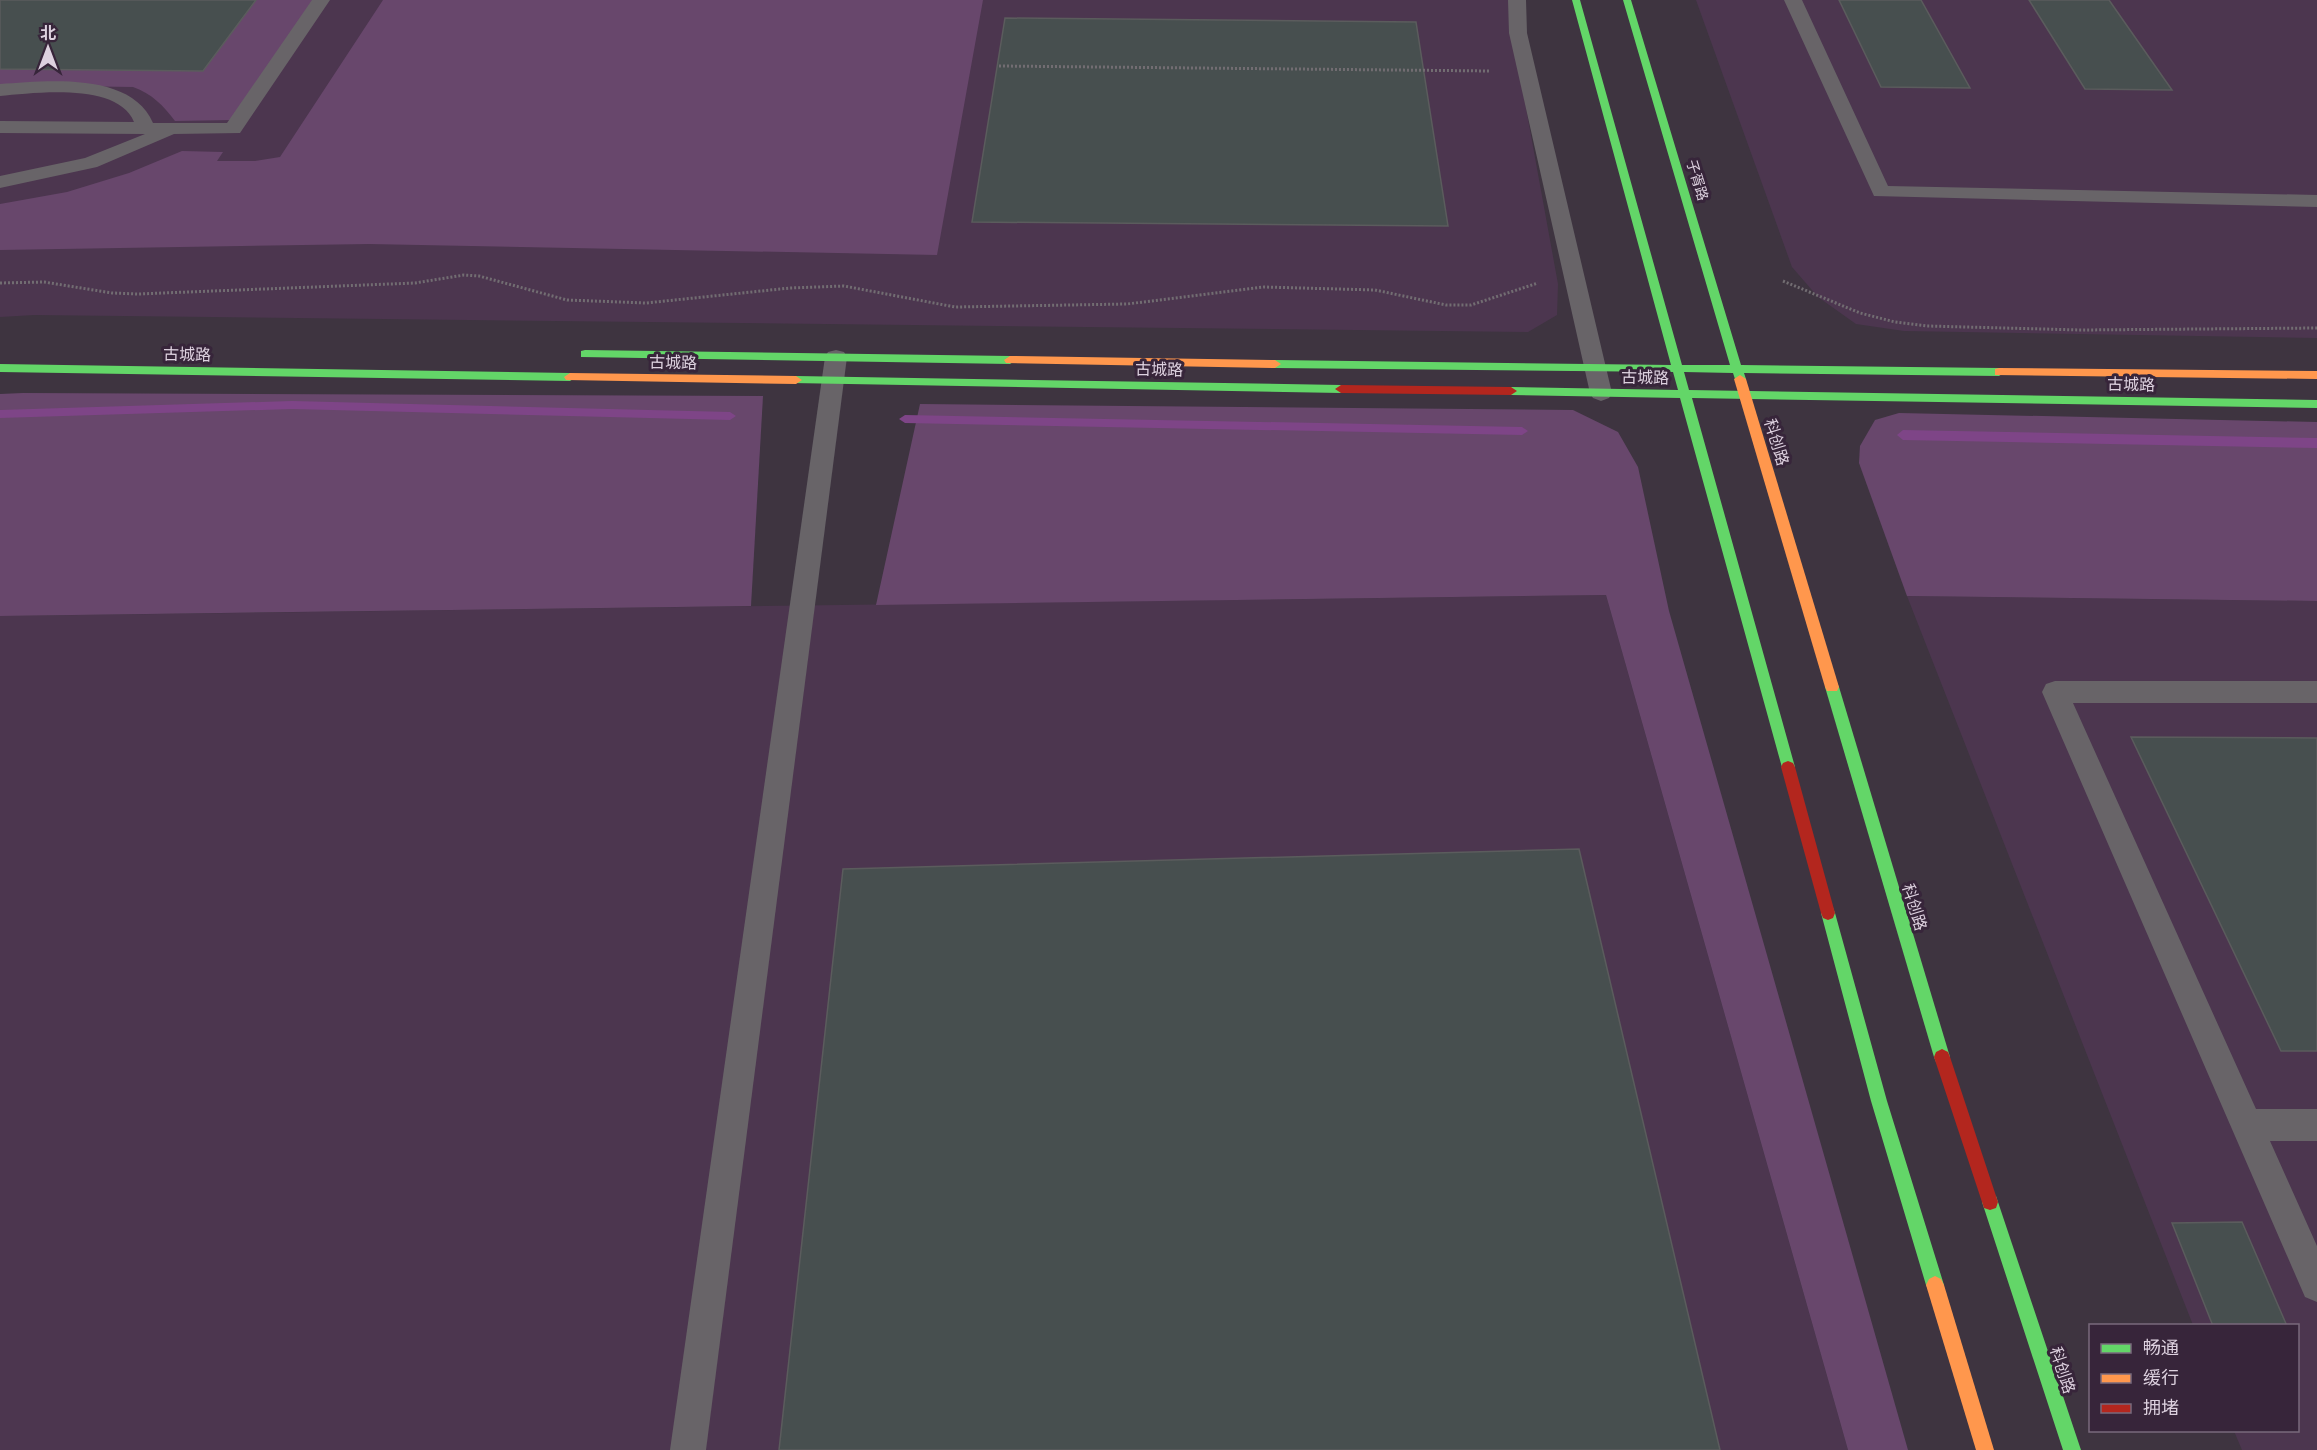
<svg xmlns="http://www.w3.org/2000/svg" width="2317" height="1450" viewBox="0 0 2317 1450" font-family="'Titillium Web','Noto Sans SC',sans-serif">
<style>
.built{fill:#4c364f}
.green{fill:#68476c}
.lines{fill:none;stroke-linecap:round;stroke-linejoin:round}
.stream{fill:#7e4587;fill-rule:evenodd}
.building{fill:#474f4f;stroke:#5b5c5d;stroke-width:1.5}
.path{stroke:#726d72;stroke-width:3;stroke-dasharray:2 2;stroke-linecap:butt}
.lane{fill:#686468;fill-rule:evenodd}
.fast{fill:#63d668;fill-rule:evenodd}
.slow{fill:#ff974d;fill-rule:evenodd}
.jam{fill:#b3261e;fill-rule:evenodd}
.labels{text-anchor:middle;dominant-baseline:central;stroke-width:6;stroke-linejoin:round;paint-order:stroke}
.far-street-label{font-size:14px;fill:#ddd1df;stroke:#37253a}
.street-label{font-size:16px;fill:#ddd1df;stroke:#37253a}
</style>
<rect width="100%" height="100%" fill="#3e3440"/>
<g class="built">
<path d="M0,0H1512L1514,42L1558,284L1557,315L1528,332L34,315L0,317Z"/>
<path d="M1696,0H2317V338L1904,331L1856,324L1818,297L1792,267Z"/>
<path d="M1606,595L1848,1450H0V616Z"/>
<path d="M1907,596L2317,601V1450H2242L2234,1431L2298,1430V1326L2193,1325Z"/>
</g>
<g class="green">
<path d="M0,0H314L231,120L175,121C163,105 152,94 133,87L0,85Z"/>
<path d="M383,0H983L937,255L369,244L0,250V204L67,192L129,173L182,151L223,152L217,161H255L280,157Z"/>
<path d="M23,393L763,396L751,606L0,616V394Z"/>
<path d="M920,404L1573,410L1618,432L1638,467L1669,611L1908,1450H1848L1606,595L876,605Z"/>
<path d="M1899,413L2317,422V601L1907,596L1859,463L1860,446L1875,420Z"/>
</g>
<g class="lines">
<g class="stream">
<path d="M292,401L730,412L736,416L730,420L292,409L0,418V410Z"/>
<path d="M905,415L1522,427L1528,431L1522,435L905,423L899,419Z"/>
<path d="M1903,430L2317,438V448L1903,440L1897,435Z"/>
</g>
</g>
<g class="building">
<path d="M0,0H256L203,71L0,69Z"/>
<path d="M1839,0H1921L1970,88L1881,87Z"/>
<path d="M2029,0H2109L2172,90L2085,89Z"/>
<path d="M1005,18L1416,22L1448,226L972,222Z"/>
<path d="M2131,737L2317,738V1051H2281Z"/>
<path d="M1579,849L1720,1450H779L843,869Z"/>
<path d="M2242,1222L2287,1326H2213L2172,1223Z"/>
</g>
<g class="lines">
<g class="path">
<path d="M999,66L1491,71"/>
<path d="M1783,281L1860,313L1895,322L1927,326L2081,330L2317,328"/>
<path d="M0,283L44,282L112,293L138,294L415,283L464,275L479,276L567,300L646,303L790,288L844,286L955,307L1127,304L1264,287L1375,290L1446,305H1471L1538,283"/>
</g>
<g class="lane">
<path d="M312,0H330L240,133L174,134L97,167L0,188V176L85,158L145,134L0,133V121L134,122C118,82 35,93 0,96V84C46,81 131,71 153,123H227Z"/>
<path d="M1508,0H1526L1527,33L1612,393L1609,398L1601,401L1593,398L1590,393L1509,33Z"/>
<path d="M1784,0H1802L1888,186L2317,195V207L1874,196Z"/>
<path d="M836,350L844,352L847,357L706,1450H670L825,357L828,352Z"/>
<path d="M2055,681H2317V703H2073L2256,1109H2317V1141H2270L2317,1246V1302L2305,1297L2042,692L2046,684Z"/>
</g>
<g class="fast">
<path d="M1572,0H1580L1682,365H1730L1623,0H1631L1741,365L1999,368L2005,372L1999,376L1744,373L1746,379L1740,383L1736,382L1733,373L1684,372L1689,390L2317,400V408L1692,398L1795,767L1793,771L1788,773L1783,771L1680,398L1511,395L1505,391L1511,387L1678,390L1673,372L1275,368L1269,364L1275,360L1671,365Z"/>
<path d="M585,350L1010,356L1016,360L1010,364L581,357V351Z"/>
<path d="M0,364L570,373L576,377L570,381L0,372Z"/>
<path d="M796,376L1341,385L1347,389L1341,393L792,383L790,380Z"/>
<path d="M1832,682L1837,683L1839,687L1950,1057L1948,1062L1942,1065L1936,1062L1934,1057L1825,687L1827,683Z"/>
<path d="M1828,906L1833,908L1835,913L1887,1101L1944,1285L1941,1291L1935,1294L1929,1291L1926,1285L1871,1101L1821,913L1823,908Z"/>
<path d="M1990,1194L1996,1196L1998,1202L2081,1450H2063L1982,1202L1984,1196Z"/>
</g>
<g class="slow">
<path d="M1010,356L1275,360L1281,364L1275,368L1006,363L1004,360Z"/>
<path d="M1999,368L2317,371V379L1995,375V369Z"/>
<path d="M570,373L796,376L802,380L796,384L566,380L564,377Z"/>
<path d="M1740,375L1746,379L1839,687L1837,691H1827L1825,687L1734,379Z"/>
<path d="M1935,1276L1941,1279L1944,1285L1994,1450H1976L1926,1285L1929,1279Z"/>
</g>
<g class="jam">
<path d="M1341,385L1511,387L1517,391L1511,395L1341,393L1335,389Z"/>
<path d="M1788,761L1793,763L1795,767L1835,913L1833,918L1828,920L1823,918L1821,913L1781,767L1783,763Z"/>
<path d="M1942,1049L1948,1052L1950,1057L1998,1202L1996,1208L1990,1210L1984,1208L1982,1202L1934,1057L1936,1052Z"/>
</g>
</g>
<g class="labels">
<g class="far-street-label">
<text transform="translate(1698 180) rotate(73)">子胥路</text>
</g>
<g class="street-label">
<text transform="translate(187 354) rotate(1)">古城路</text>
<text transform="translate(673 362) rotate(1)">古城路</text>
<text transform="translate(1159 369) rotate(1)">古城路</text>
<text transform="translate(1645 377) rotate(1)">古城路</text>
<text transform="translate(2131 384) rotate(1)">古城路</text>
<text transform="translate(1777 442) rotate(73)">科创路</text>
<text transform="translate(1915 907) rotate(73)">科创路</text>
<text transform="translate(2063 1370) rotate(72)">科创路</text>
</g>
</g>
<rect x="2089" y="1324" width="210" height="108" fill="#37253a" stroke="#796a7c" stroke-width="1.5"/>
<rect x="2101" y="1344" width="30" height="9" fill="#63d668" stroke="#796a7c" stroke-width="1.5"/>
<text x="2143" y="1354" font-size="18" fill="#ddd1df">畅通</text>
<rect x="2101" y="1374" width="30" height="9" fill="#ff974d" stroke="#796a7c" stroke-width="1.5"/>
<text x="2143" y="1384" font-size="18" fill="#ddd1df">缓行</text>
<rect x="2101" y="1404" width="30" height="9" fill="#b3261e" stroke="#796a7c" stroke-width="1.5"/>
<text x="2143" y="1414" font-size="18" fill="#ddd1df">拥堵</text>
<g transform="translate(48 48)" stroke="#37253a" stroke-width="4.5" paint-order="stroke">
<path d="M0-4.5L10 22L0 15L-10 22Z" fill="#ddd1df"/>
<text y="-9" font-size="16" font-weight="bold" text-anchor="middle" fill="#ddd1df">北</text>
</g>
</svg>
